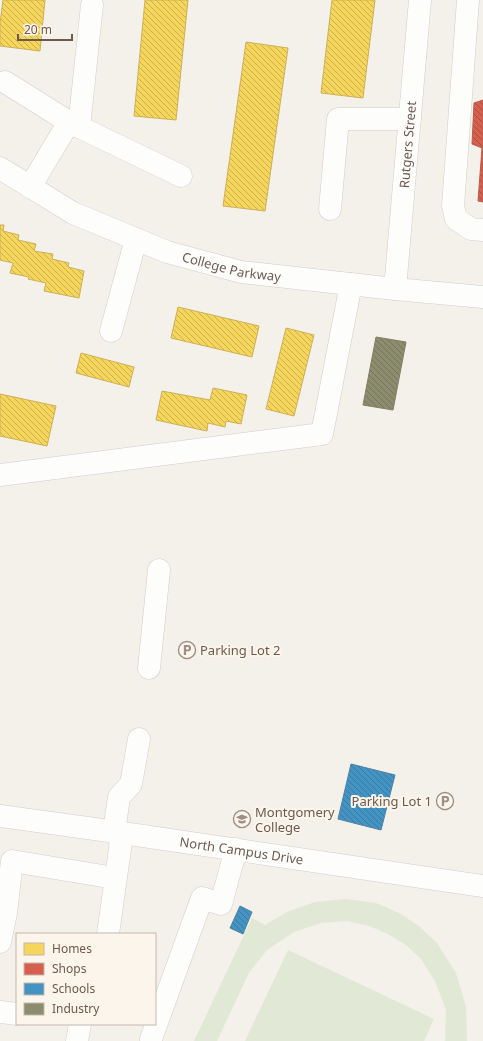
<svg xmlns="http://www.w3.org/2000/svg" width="483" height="1041" viewBox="0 0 483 1041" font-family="'Noto Sans',sans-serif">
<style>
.grass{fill:#e1e9d6}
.homes{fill:url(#homes-back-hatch);stroke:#cdb058}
.shops{fill:url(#shops-back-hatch);stroke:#b75e4d}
.schools{fill:url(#schools-back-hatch);stroke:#5082a0}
.industry{fill:url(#industry-back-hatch);stroke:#837d64}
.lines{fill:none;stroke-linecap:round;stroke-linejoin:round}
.minor-casing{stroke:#d3cdc8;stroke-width:23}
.minor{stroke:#fdfdfc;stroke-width:22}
.labels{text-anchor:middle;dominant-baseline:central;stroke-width:4;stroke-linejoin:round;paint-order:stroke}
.street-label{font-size:13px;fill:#6e594e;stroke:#fcf5eb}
.poi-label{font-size:13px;fill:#6e594e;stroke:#fcf5eb;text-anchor:start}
</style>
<defs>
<pattern id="homes-back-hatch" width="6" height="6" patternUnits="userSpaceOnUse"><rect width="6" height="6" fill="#f6d55c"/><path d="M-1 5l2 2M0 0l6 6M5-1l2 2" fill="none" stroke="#cbb04e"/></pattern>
<pattern id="shops-back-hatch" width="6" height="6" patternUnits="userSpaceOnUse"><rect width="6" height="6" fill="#d6604d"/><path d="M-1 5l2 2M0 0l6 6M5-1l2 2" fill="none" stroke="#a94f40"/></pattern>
<pattern id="schools-back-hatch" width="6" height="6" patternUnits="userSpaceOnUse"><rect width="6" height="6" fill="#4393c3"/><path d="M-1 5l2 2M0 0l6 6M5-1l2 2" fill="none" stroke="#3c7ba1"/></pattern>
<pattern id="industry-back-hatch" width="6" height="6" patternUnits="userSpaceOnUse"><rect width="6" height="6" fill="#8c8c6e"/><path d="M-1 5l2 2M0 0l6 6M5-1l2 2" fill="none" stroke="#77755d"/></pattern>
</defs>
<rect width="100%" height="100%" fill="#f4f0ea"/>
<g class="grass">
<path d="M346,899L376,903L399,913L419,926L437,943L456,973L466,1007L467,1041H445L446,1010L435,981L421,959L406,945L388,934L369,926L347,921L321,923L294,932L267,950L249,973L217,1041H194L252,918L265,925L287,912L315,902Z"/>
<path d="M288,950L434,1019L424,1041H245Z"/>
</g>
<g class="homes">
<path d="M3,0H45L40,51L0,46V23Z"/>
<path d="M145,0H188L176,120L134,116Z"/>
<path d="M332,0H375L363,98L321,93Z"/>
<path d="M246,42L288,48L265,211L223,206Z"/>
<path d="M0,225H4L3,231L19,235L18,240L36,244L34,251L53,254L52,259L69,263L68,267L84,271L79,298L44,291L46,283L28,279L29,277L10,273L13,263L0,260Z"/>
<path d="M178,307L259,326L252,357L171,338Z"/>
<path d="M286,328L314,335L294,416L266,409Z"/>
<path d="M81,353L134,367L129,387L76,373Z"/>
<path d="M213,388L247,395L241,424L226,421L225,427L208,423L207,431L156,420L162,391L210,400Z"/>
<path d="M0,394L56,406L47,446L0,436Z"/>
</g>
<path class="shops" d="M483,100V202L478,201L482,148L472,144L474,103Z"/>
<g class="schools">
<path d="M351,764L395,775L381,830L338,819Z"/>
<path d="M240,906L252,912L243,934L230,928Z"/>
</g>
<path class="industry" d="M376,337L406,342L393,410L363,405Z"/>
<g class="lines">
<g class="minor-casing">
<g id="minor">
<path d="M468,0L453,206L456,219L471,229L483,230"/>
<path d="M5,82L69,122"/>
<path d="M79,127L92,5"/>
<path id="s1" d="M0,168L73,213L167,252L241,272L395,289L483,297"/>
<path d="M30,187L69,122L181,176"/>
<path d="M330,209L338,119H410"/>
<path id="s2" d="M395,289L420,0"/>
<path d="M111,331L136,239"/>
<path d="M0,475L322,434L351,284"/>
<path d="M149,668L159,570"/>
<path id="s3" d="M0,816L109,831L483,886"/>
<path d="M114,832L119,797L131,784L139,739"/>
<path d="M108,934L120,849L121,833"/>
<path d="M0,942L6,913L12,861L115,878"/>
<path d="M0,1012L17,1014"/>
<path d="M151,1039L202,898L221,904L236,849"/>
<path d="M77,1041L80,1024"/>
</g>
</g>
<use href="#minor" class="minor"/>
</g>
<defs>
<g id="parking-ring" transform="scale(0.9)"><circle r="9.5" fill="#fcf5eb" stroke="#9d8e85" stroke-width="1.5"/><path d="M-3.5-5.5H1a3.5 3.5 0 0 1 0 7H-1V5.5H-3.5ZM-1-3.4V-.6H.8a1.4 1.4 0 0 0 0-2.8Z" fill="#9d8e85"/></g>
<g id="university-ring" transform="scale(0.9)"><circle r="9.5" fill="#fcf5eb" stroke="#9d8e85" stroke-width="1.5"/><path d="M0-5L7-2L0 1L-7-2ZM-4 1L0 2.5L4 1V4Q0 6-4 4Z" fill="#9d8e85"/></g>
</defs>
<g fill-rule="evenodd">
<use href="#parking-ring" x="187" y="650"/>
<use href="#parking-ring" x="445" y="801"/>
<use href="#university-ring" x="242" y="819"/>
</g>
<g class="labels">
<g class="street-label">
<text stroke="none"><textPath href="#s2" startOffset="145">Rutgers Street</textPath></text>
<text stroke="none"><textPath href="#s1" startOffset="254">College Parkway</textPath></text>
<text stroke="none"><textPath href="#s3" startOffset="244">North Campus Drive</textPath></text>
</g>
<g class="poi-label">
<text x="200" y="650">Parking Lot 2</text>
<text x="432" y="801" text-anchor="end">Parking Lot 1</text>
<text x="255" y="812">Montgomery<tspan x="255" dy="15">College</tspan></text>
</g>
</g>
<rect x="16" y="933" width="140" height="92" fill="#fcf5eb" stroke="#c3b7ac"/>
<rect x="24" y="943" width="20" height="12" fill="#f6d55c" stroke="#c3b7ac"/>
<text x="52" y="953" font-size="12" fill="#6e594e">Homes</text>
<rect x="24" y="963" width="20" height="12" fill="#d6604d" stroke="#c3b7ac"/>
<text x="52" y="973" font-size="12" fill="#6e594e">Shops</text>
<rect x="24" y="983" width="20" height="12" fill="#4393c3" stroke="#c3b7ac"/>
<text x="52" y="993" font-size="12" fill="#6e594e">Schools</text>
<rect x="24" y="1003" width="20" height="12" fill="#8c8c6e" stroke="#c3b7ac"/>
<text x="52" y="1013" font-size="12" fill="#6e594e">Industry</text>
<path d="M18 34v6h54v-6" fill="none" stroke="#6e594e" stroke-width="2"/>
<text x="24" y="34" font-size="12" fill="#6e594e" stroke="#fcf5eb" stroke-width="3" paint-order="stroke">20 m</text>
</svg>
